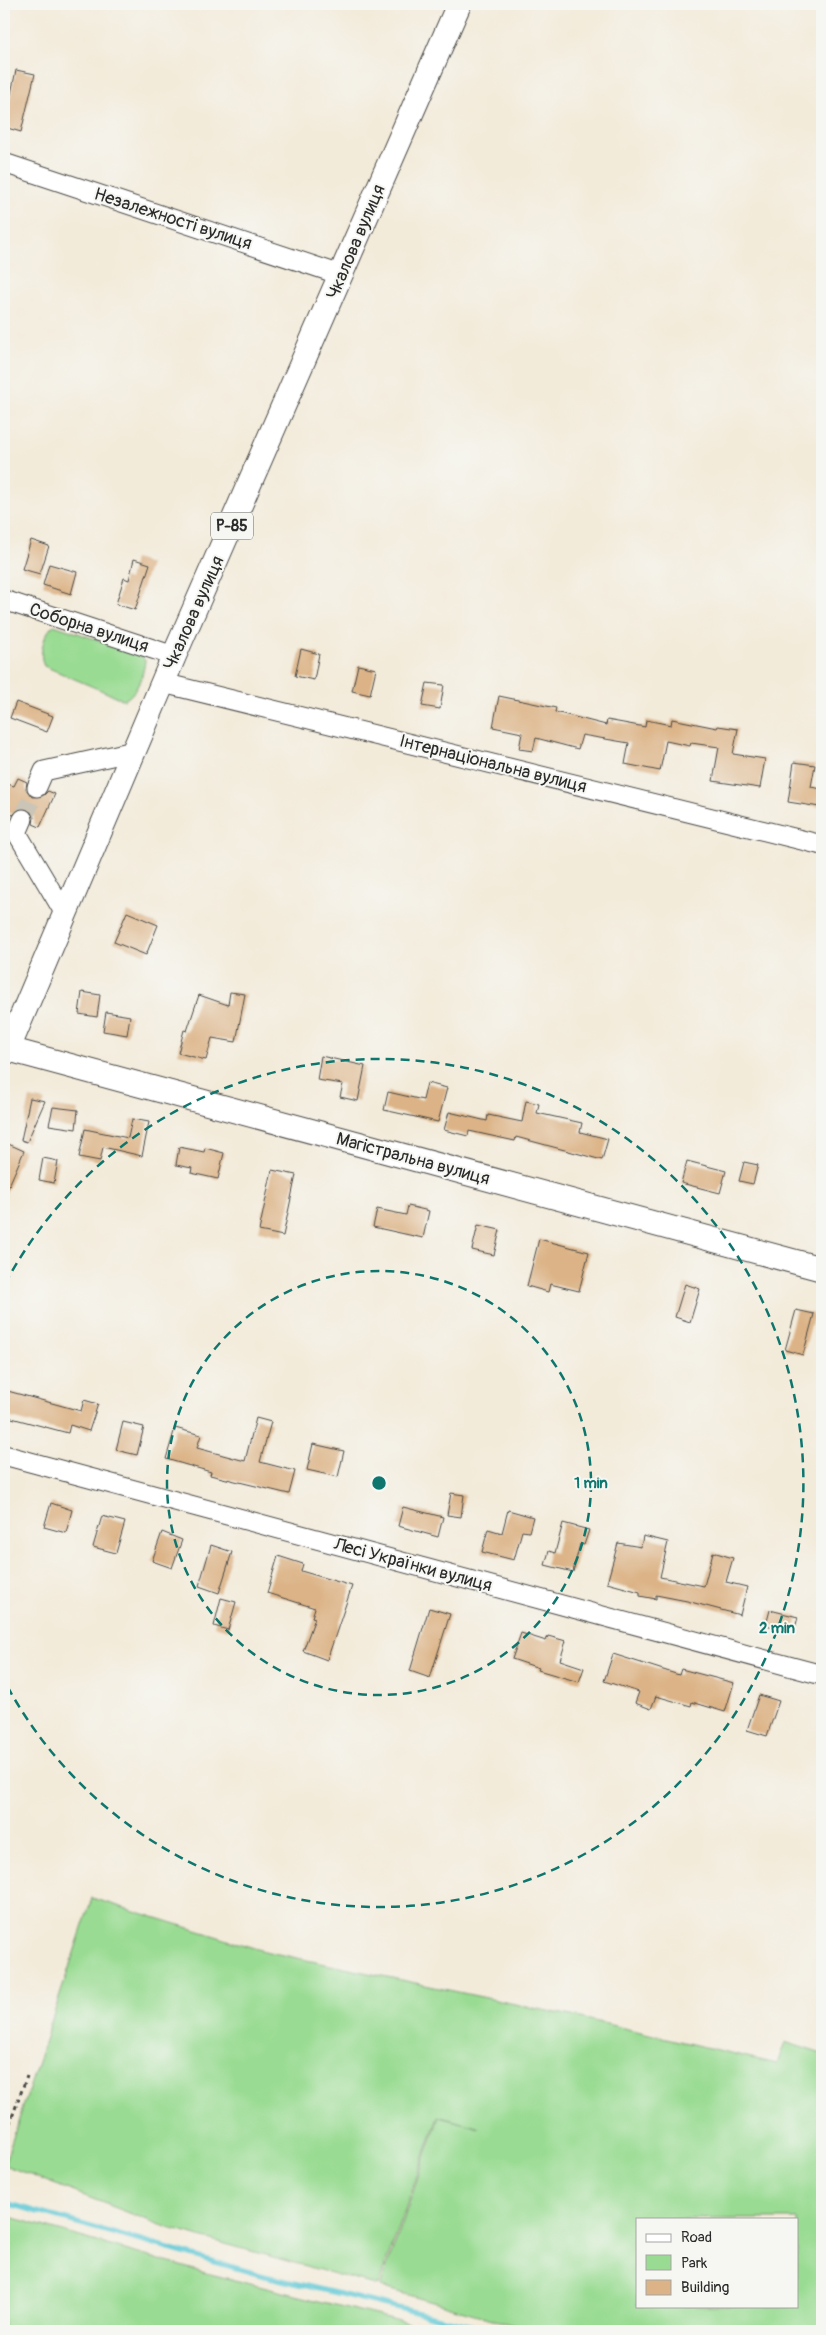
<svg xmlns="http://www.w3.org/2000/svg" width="826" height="2335" viewBox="0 0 826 2335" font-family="Pangolin,sans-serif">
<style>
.green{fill:#99db92;stroke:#62835e;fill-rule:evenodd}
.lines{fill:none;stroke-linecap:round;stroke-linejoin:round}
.stream{stroke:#5dc8d5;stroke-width:5}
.building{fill:#dcb386}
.minor-tunnel{stroke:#cbc5b7;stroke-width:19;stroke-dasharray:19 9;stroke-linecap:butt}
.minor-casing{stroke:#494845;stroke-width:21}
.major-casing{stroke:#494845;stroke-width:26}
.path{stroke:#494845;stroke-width:3;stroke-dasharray:4 4;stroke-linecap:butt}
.minor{stroke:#fff;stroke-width:19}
.major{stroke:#fff;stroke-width:24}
.ring{fill:none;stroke:#0f766e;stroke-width:2.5;stroke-dasharray:9 6}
.labels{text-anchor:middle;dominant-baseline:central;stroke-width:4;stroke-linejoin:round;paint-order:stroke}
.shield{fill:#f6f6f2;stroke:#686867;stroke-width:1}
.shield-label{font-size:16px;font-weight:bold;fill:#2b2b2b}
.street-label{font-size:18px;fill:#2b2b2b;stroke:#f6f6f2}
.centre{fill:#0f766e;stroke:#f6f6f2;stroke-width:2.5}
.ring-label{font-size:15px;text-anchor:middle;font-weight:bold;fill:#0f766e;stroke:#f6f6f2;stroke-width:4;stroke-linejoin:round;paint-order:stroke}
</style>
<rect width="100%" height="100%" fill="#f6f6f2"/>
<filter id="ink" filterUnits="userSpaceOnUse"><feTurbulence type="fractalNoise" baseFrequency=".02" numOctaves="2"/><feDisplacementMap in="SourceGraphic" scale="10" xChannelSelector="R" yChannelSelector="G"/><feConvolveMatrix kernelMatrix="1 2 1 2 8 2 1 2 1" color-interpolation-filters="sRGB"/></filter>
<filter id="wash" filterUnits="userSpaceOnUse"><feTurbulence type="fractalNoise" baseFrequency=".0096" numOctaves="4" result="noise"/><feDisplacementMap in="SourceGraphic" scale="20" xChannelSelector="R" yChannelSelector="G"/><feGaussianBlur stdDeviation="1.12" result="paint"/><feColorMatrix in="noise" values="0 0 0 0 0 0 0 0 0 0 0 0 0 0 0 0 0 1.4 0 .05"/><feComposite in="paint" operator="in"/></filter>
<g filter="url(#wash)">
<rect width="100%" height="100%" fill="#f3ebda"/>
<g class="green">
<path d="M54,625L139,654L145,660C144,674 137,694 124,700L44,666C38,655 44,632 54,625Z"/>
<path d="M92,1898L264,1951L581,2018L777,2064L785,2042L822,2054V2331H534L380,2287L439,2117L480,2128L438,2116L378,2286L171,2229L4,2165ZM637,2219H797V2306H637Z"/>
<path d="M4,2215L198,2271L412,2324L409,2331H4Z"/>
</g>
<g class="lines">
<path class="stream" d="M10,2204L261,2275L494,2331"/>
</g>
<g id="blocks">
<g class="building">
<path d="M16,70L35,74L21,132L4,127Z"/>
<path d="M31,540L49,546L40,574L22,569Z"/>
<path d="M134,559L150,564L135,610L116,604L124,578L129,580Z"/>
<path d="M49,564L77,572L71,594L43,585Z"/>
<path d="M301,649L319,654L314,680L295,676Z"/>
<path d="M358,665L376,669L370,695L352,691Z"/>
<path d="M427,683L444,685L440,709L422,706Z"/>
<path d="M499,696L556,708L555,712L606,725L607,720L645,727L646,720L671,725L672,719L717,728L718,726L738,729L733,754L765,759L760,788L713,781L719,747L691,743L690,746L666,741L660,771L625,764L629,743L582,735L578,749L536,738L533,751L519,749L522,733L493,727Z"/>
<path d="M16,702L53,716L47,732L10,718Z"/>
<path d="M794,762L815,765L811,787L822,789L820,807L788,802Z"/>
<path d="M18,778L27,782L26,789L32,797L43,796L48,791L55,794L40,827L33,824L34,817L28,809L21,808L13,815L4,811V783L14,786Z"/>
<path d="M127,912L158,925L146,955L114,942Z"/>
<path d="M82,992L100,995L97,1017L79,1014Z"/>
<path d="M230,992L245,994L236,1042L212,1038L206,1060L178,1053L184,1030L187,1031L199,995L228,1005Z"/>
<path d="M106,1012L130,1016L127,1035L103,1031Z"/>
<path d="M321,1056L365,1066L358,1101L340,1097L343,1084L317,1080Z"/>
<path d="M427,1083L447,1088L438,1122L384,1110L388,1092L423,1100Z"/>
<path d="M30,1098L45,1101L27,1142L21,1140Z"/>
<path d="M526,1101L539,1104L537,1113L582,1123L580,1132L608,1139L602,1160L516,1137L515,1141L469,1131L468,1136L444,1130L449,1112L487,1121L488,1115L522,1122Z"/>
<path d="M53,1107L78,1110L76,1129L49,1125Z"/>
<path d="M132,1119L149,1122L142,1156L103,1147L100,1161L79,1157L85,1129L128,1138Z"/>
<path d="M4,1142L24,1151L4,1197Z"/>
<path d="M179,1147L204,1152L205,1148L224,1153L218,1179L191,1173L192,1168L176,1165Z"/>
<path d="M43,1158L58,1161L54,1183L39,1180Z"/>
<path d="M687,1161L726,1171L720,1193L681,1183Z"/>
<path d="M744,1162L758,1165L753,1184L739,1181Z"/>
<path d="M272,1170L296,1175L283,1236L259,1231Z"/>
<path d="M408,1206L429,1211L423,1238L373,1227L377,1209L406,1215Z"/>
<path d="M478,1225L500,1230L494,1255L472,1250Z"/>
<path d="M539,1239L589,1252L579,1291L550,1284L548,1292L527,1286Z"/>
<path d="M685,1284L700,1289L690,1322L675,1317Z"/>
<path d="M796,1310L814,1314L803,1355L785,1350Z"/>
<path d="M4,1390L81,1411L84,1400L98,1404L89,1431L70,1425L68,1433L4,1416Z"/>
<path d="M256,1418L271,1422L260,1462L295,1471L289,1494L210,1475L211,1472L166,1459L175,1428L201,1435L197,1448L245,1461Z"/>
<path d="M123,1422L144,1427L137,1455L116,1450Z"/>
<path d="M313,1444L344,1451L338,1477L307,1470Z"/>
<path d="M451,1493L464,1495L461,1517L447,1515Z"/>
<path d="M51,1503L72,1510L66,1533L44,1527Z"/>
<path d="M403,1507L443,1517L438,1537L398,1526Z"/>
<path d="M508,1510L533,1517L529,1532L522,1531L514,1560L482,1552L488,1529L502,1533Z"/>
<path d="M102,1516L125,1522L116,1553L93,1547Z"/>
<path d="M563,1523L589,1530L584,1545L580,1544L573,1572L545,1565L549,1551L555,1553Z"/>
<path d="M162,1532L182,1540L172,1568L152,1561Z"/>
<path d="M643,1536L668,1542L660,1577L704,1586L713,1552L733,1558L726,1582L747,1587L740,1615L687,1601L656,1595V1599L640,1596V1592L607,1583L618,1543L641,1547Z"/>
<path d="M211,1545L232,1552L219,1593L199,1586Z"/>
<path d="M278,1556L303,1564L301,1571L352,1586L327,1660L303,1651L315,1618L312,1617L315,1608L267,1593Z"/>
<path d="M221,1598L236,1602L228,1630L214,1626Z"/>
<path d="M429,1608L450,1614L430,1678L410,1671Z"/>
<path d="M770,1610L798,1617L794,1632L766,1625Z"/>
<path d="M521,1633L546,1641L548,1636L566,1641L560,1660L584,1668L579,1682L538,1670L539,1668L512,1659Z"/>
<path d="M613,1654L679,1675L681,1669L734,1683L725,1712L692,1702L691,1706L656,1696L651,1709L635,1703L639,1692L604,1681Z"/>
<path d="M759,1695L779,1701L767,1736L747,1730Z"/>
</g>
</g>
</g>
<g filter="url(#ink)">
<use href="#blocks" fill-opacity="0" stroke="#494845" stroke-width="1"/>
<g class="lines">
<path class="minor-tunnel" d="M23,819L37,787"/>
<g class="minor-casing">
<g id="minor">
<path d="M4,163L341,275"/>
<path d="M4,600L174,656"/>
<path d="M163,683L822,845"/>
<path d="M37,787L44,771L134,751"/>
<path d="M23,819L17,833L65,914"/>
<path d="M4,1455L822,1675"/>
</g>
</g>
<g class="major-casing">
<g id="major">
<path d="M4,1048L822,1269"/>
<path d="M8,1049L174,656L459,4"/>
</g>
</g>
<path class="path" d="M4,2139L27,2076"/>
<use href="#minor" class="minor"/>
<use href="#major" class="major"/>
</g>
</g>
<g class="ring">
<circle cx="379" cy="1483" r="212"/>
<path d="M5 1284A424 424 0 1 1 5 1682"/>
</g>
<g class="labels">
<rect class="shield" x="211" y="512.5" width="42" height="27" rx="4"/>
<g class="shield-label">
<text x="232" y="526">Р-85</text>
</g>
<g class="street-label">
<text transform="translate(173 219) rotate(18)">Незалежності вулиця</text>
<text transform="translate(356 242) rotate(-67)">Чкалова вулиця</text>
<text transform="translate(194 613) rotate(-66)">Чкалова вулиця</text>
<text transform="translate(89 628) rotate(18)">Соборна вулиця</text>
<text transform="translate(493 764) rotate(14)">Інтернаціональна вулиця</text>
<text transform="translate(413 1159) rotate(15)">Магістральна вулиця</text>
<text transform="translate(413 1565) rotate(15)">Лесі Українки вулиця</text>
</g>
</g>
<circle cx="379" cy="1483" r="8" class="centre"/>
<g class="ring-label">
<text x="591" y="1488">1 min</text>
<text x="777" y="1633">2 min</text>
</g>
<rect width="826" height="2335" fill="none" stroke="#f6f6f2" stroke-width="20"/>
<rect x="636" y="2218" width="162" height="90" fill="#f6f6f2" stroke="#a5a5a2"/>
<rect x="646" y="2234" width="25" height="8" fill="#ffffff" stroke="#a5a5a2"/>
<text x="681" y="2242" font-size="15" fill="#2b2b2b">Road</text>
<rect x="646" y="2255" width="25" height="15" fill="#99db92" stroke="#a5a5a2"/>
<text x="681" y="2268" font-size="15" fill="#2b2b2b">Park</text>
<rect x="646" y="2280" width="25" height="15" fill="#dcb386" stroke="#a5a5a2"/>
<text x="681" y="2292" font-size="15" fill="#2b2b2b">Building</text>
</svg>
